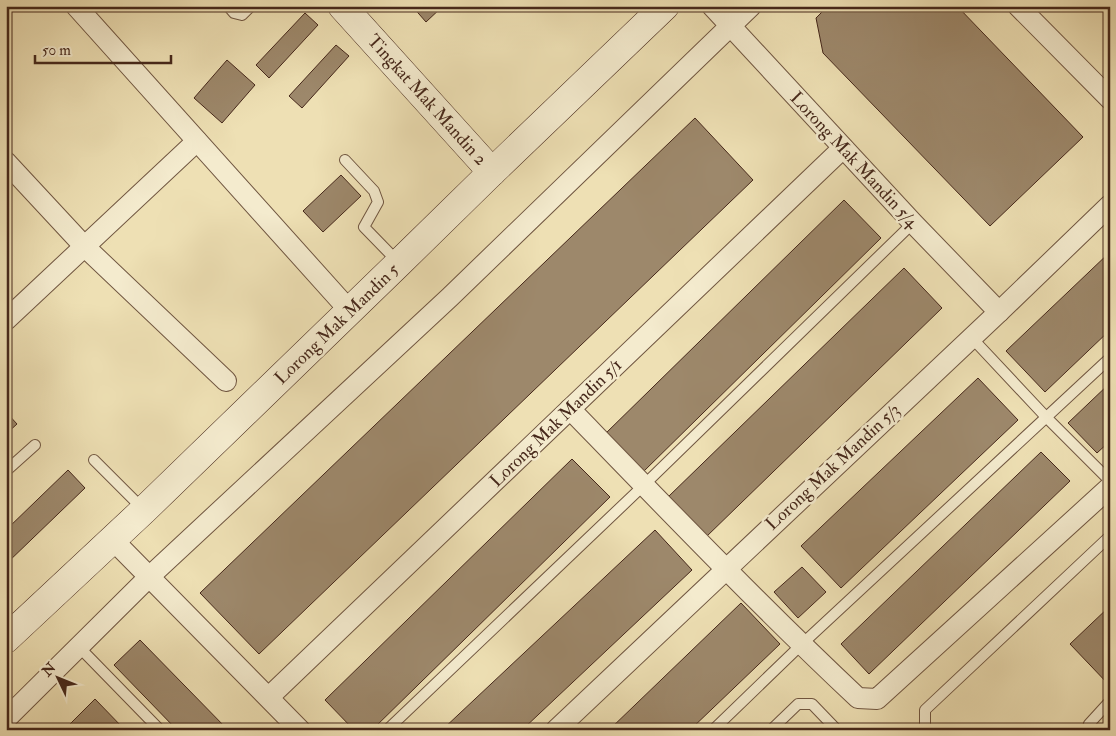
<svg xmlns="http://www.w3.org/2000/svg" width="1116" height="736" viewBox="0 0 1116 736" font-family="'IM FELL Double Pica',serif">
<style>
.building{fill:#9d886b;stroke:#46281b}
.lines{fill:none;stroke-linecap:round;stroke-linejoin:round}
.lane-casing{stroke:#705641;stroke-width:12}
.street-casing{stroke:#705641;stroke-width:22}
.secondary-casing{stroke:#46281b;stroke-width:29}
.lane{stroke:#f4ebce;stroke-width:10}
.street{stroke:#f4ebce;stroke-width:20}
.secondary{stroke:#f4ebce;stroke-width:28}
.labels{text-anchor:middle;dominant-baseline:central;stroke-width:5;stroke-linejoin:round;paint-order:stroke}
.street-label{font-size:18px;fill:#46281b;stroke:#f4ebce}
</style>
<rect width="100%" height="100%" fill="#eee0b4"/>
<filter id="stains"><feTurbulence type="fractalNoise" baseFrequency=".004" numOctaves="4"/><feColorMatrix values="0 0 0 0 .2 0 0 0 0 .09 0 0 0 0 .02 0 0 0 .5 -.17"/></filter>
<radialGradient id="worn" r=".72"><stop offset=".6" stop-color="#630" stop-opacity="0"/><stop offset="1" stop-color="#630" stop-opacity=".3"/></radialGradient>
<g class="building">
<path d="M412,6H443L426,22Z"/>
<path d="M828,6H957L1083,137L990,226L823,53L816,18Z"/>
<path d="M305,13L318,25L269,78L256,65Z"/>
<path d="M336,45L349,56L302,108L289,96Z"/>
<path d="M227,60L255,85L222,123L194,98Z"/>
<path d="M695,118L753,180L259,654L200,593Z"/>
<path d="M341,175L361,196L323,232L303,211Z"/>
<path d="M844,200L881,238L642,473L604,435Z"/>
<path d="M1110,252V330L1045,392L1006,351Z"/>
<path d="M904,268L942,308L706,537L668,497Z"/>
<path d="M978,378L1018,420L841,588L801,546Z"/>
<path d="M1110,383V441L1097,453L1068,423Z"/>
<path d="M6,412L17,424L6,434Z"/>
<path d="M1041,452L1070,481L869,674L841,644Z"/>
<path d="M572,459L610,497L372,730H354L325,700Z"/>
<path d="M68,470L85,488L6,564V530Z"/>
<path d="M655,530L692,570L522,730H442Z"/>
<path d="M802,567L826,592L798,618L774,592Z"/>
<path d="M741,603L780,644L690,730H609Z"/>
<path d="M1110,606V686L1070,644Z"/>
<path d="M140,640L228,730H177L114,665Z"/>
<path d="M95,699L125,730H64Z"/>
</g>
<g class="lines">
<g class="lane-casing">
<g id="lane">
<path d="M228,6L234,13L242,15L251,6"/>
<path d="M345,160L374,191L378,202L364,227L399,263"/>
<path d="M971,337L1046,417L1110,481"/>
<path d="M94,460L143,509"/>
<path d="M6,471L35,445"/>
<path d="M79,647L160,730"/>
<path d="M387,730L644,485L913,223"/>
<path d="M713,730L801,645L1110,358"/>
<path d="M771,730L798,704H812L837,730"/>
<path d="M925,730V710L1110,536"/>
<path d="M1087,730L1089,724L1110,701"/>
</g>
</g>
<g class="street-casing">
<g id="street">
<path d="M76,6L349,310"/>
<path d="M712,6L913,223L999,312"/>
<path d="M1018,6L1110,99"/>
<path d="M6,162L84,246L226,381"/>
<path d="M6,320L197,141"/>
<path d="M570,409C665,507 759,605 858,698L877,699L1110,487"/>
<path d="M112,539L300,730"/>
<path d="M269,697L843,148"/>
<path d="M6,719L149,577L450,297L751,6"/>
<path d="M556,730L999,312L1110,205"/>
</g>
</g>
<g class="secondary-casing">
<g id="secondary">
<path d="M342,6L492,172"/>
<path d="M6,639L144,510L399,263L492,172L665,6"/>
</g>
</g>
<use href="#lane" class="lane"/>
<use href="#street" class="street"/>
<use href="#secondary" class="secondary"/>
</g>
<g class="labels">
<g class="street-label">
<text transform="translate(427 100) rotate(48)">Tingkat Mak Mandin 2</text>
<text transform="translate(854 160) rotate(47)">Lorong Mak Mandin 5/4</text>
<text transform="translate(337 324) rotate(-44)">Lorong Mak Mandin 5</text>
<text transform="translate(556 423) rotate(-44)">Lorong Mak Mandin 5/1</text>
<text transform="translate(833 467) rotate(-43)">Lorong Mak Mandin 5/3</text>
</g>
</g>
<rect width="1116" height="736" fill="none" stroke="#eee0b4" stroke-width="25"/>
<rect x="8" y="8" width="1101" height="721" fill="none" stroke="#46281b" stroke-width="2.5"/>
<rect x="12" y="12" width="1091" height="711" fill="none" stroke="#46281b"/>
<g transform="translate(58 678) rotate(313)" stroke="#f4ebce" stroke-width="4" paint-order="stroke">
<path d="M0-4L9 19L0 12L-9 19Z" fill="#46281b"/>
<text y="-8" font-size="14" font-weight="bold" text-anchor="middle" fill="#46281b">N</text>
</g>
<path d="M35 55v8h136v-8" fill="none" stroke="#46281b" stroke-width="2.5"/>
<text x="42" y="55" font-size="15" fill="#46281b" stroke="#f4ebce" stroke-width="4" paint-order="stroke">50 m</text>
<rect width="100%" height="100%" filter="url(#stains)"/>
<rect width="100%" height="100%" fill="url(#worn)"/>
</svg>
